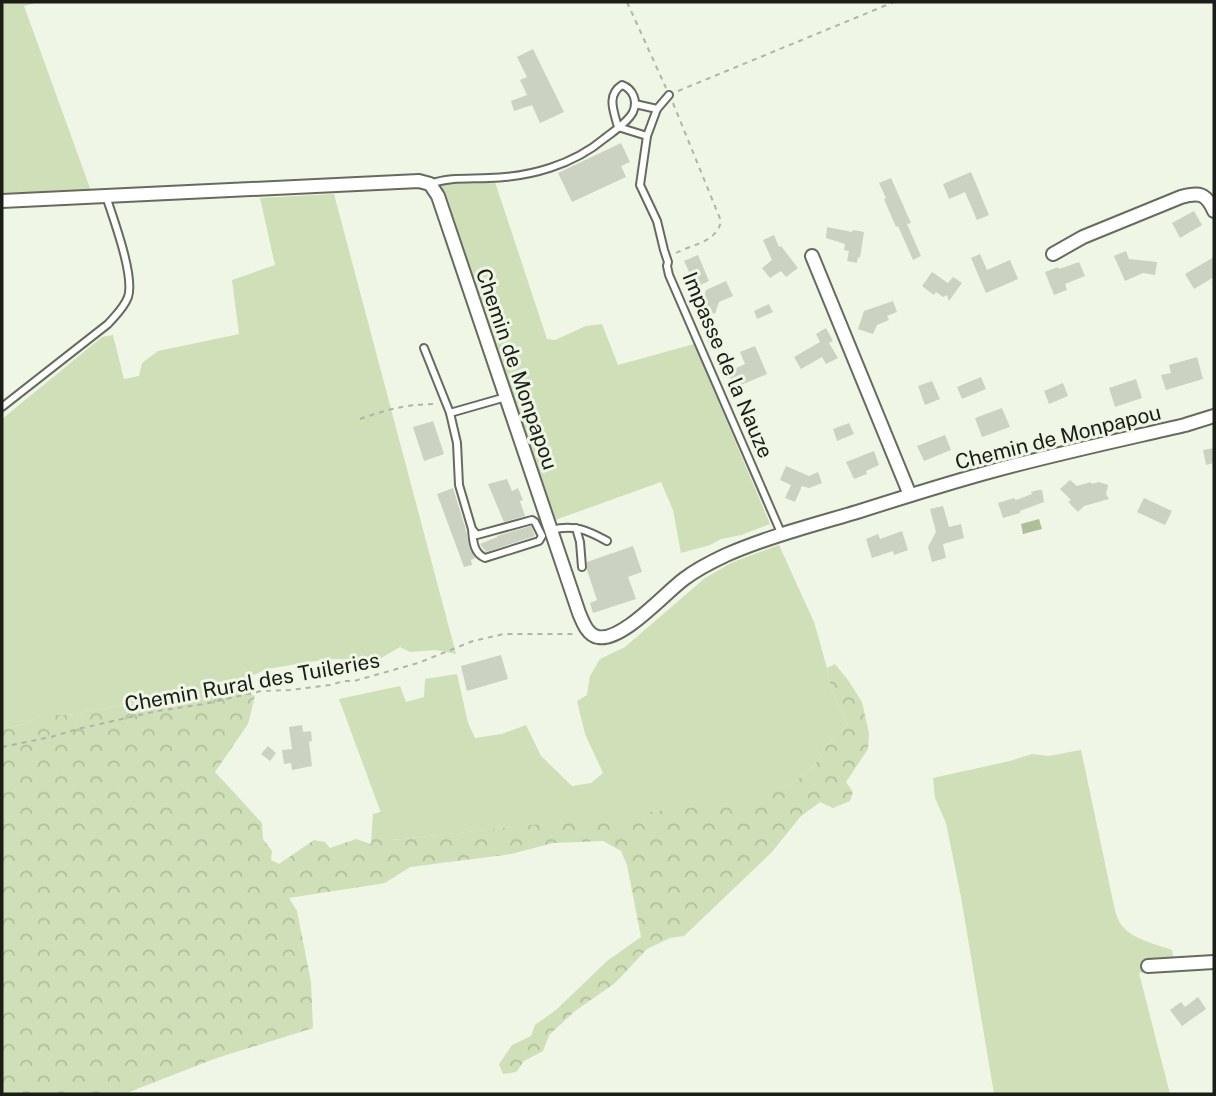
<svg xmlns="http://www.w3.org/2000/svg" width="1216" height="1096" viewBox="0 0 1216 1096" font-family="'Public Sans',sans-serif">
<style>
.grass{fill:#cfdfb7}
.forest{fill:url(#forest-crowns)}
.water{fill:url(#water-waves)}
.building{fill:#cbd2c1}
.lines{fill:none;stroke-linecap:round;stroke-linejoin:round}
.lane-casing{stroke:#666c5d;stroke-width:10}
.street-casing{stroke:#666c5d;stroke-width:16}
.path{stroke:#afb5a7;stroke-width:2;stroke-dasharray:5 5;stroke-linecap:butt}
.lane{stroke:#fff;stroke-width:6}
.street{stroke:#fff;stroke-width:12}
.labels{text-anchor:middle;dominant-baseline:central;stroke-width:6;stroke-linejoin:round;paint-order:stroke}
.street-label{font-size:21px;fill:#1b1e18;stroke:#eff6e5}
</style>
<defs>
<pattern id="forest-crowns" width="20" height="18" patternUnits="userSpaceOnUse" patternTransform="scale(1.75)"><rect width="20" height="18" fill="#cfdfb7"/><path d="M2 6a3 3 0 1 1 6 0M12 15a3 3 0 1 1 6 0" fill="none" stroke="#b1bf9d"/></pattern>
<pattern id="water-waves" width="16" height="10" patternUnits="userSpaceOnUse" patternTransform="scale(1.75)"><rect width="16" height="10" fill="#afbf95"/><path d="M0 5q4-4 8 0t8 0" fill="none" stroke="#96a480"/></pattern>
</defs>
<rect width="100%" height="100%" fill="#eff6e5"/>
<g class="grass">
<path d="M2,2H40L24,6L91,191L2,193Z"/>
<path d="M448,182H495L547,339L555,340L586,326L602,324L618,365L694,344L770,524L741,535L721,539L710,545L681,553L673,510L661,482L555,520L514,407L441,190L442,186Z"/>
<path d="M334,194L456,654L436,650L410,652L400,647L378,660L329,659L267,669L232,685L69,715H41L28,723L2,729V419L102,337L113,335L124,379L139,376L142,363L158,351L239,334L232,280L275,265L260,198Z"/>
<path d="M779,545L814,622L827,668L830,686L848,725L831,739L817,762L791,785L760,801L391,840L339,699L400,686L406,702L424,697L425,679L457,674L468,723L475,738L502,734L526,725L541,756L572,786L591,783L603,773L585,734L577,701L587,695L590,676L600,659L625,647L705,578L733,562Z"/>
<path d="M1081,750L1114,906C1116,914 1118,922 1124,928C1134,939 1158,945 1172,950L1176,971L1139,973L1170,1094H994L961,897L946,823L935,798L933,778L1010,761L1032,754L1048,756Z"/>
</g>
<path class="forest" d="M835,664L848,680L862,702L869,733L868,749L846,782L853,792L850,801L833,808L820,802L800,817L772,852L684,936L670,938L647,949L615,983L575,1011L549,1035L543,1051L524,1061L516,1072L503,1074L499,1064L512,1045L531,1036L535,1025L556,1010L607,961L641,937L627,865L621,851L603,841L553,843L511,854L410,867L385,883L289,898L297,911L311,982L313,1028L214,1059L124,1094H2V729L28,723L41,715H69L232,685L255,696L248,724L215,772L262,823L263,839L272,851L271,860L279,864L314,840L325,842L330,848L356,839L371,844L373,814L381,812L392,840L760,800L791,785L817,762L831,739L848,725L830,686L827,668Z"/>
<path class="water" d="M1039,519L1042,529L1023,534L1021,524Z"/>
<g class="building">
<path d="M533,49L564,112L540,123L532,105L514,111L511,101L527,95L520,80L527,77L517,57Z"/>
<path d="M621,143L630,162L621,166L626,177L572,202L558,173Z"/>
<path d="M971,172L989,215L977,220L965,192L949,199L943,184Z"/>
<path d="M891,178L911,223L907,224L921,256L913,260L898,226L896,227L884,199L886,198L879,183Z"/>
<path d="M1194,211L1202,225L1180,238L1172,223Z"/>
<path d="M827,227L852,232L853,230L864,232L860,258L858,257L857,263L847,261L849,251L844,250L845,244L826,238Z"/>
<path d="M774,235L779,247L781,246L798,268L786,277L781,271L770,278L762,268L772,260L763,240Z"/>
<path d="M1126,251L1129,259L1157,262L1155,275L1143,273L1125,281L1114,256Z"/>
<path d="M980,254L987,270L1010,260L1018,279L986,293L971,258Z"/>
<path d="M698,255L709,281L696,287L684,261Z"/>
<path d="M1214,257V277L1194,289L1185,274Z"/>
<path d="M1079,262L1085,276L1065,284L1067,290L1054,295L1045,272L1058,267L1059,269Z"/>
<path d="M932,272L948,283L953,277L962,283L949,301L947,295L943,297L936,292L934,295L922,286Z"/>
<path d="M726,281L733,296L719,302L715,314L700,308L706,290Z"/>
<path d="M893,301L897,312L887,316L889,320L877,325L873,334L858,329L864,311Z"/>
<path d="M769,304L773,312L757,319L754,311Z"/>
<path d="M826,328L833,341L829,343L838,358L826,364L822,357L801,369L794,357L820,342L816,334Z"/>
<path d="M755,346L767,374L734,388L727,372L745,364L740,352Z"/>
<path d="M1197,357L1203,379L1166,390L1161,375L1171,373L1169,365Z"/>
<path d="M981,377L986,389L962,399L957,387Z"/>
<path d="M1136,379L1142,398L1115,407L1109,388Z"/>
<path d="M932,381L940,399L925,405L918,386Z"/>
<path d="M1063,383L1068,396L1049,404L1044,391Z"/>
<path d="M1002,408L1010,427L982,437L975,418Z"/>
<path d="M433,421L444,454L424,461L413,427Z"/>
<path d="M849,423L854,434L837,441L833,429Z"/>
<path d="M945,435L951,450L924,461L917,446Z"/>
<path d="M1214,448V463L1206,465L1203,450Z"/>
<path d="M874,451L879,465L866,471L867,474L854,479L846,462Z"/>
<path d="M786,466L809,476L818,472L822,483L809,488L802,486L795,502L785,498L791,485L780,480Z"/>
<path d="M507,479L512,491L518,488L523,500L520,501L525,516L504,522L488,484Z"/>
<path d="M1070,480L1077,486L1091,482V484L1099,482L1108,485L1106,494L1109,499L1084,506L1078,512L1068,502L1071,500L1060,489Z"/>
<path d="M453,488L466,530L469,547L475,558L471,560L472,565L464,567L437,494Z"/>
<path d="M1038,490H1042L1044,502L1020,511V513L1003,518L998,503L1014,498L1016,500L1032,494L1031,492Z"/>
<path d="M1144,498L1172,511L1165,525L1137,512Z"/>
<path d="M943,506L949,527L961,524L964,538L943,544L946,558L932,562L928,547L936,532L930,509Z"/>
<path d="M531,526L535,536L486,552L480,544L497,537V536Z"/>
<path d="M902,531L908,550L894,555L893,551L872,558L866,539L878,534L880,539Z"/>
<path d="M633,546L642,572L628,577L636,599L593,613L590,603L597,600L587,570V562Z"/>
<path d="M501,655L508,679L467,691L461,666Z"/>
<path d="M302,725L303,732L311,731L312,741L309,742L312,766L292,770L291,763L284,764L282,750L292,749L289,727Z"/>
<path d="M268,746L276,753L270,761L261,754Z"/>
<path d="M1198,997L1206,1009L1182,1026L1170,1010L1181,1002L1185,1007Z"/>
</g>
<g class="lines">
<g class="lane-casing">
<g id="lane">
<path d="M669,95L657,109L647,136L640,185L657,221L664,250L668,262L667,266L669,275L782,535"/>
<path d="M635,104L657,109"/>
<path d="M430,184C449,177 469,179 489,178C530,177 573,165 605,138C614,131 628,122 633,112C638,101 633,89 622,85C606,95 614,112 618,127L647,136"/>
<path d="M424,348L450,413"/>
<path d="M2,407L108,324C115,316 124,308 128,297C135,276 113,218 106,196"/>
<path d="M576,528L580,542L582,567"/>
<path d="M472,529C473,540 473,553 485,558L539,541L542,536L535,522L532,520L477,535L472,529L459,485L457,443L450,413L506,397"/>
<path d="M551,530C574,524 587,530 607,541"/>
</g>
</g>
<g class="street-casing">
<g id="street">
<path d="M2,201L419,181L430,184L438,196L579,613C583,622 587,635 598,637C622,642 665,593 684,579C697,569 711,562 726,555C767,537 813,525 857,512C901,498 945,484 989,472C1054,454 1120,440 1185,425L1214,416"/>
<path d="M1053,254L1083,237L1181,197C1199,192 1206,193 1214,211"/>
<path d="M812,256L910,495"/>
<path d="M1148,966L1214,962"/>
</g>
</g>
<g class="path">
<path d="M627,2L666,88"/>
<path d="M678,91L894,2"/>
<path d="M673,103L721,221C717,242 693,244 676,253"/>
<path d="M360,419C385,410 408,404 435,404"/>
<path d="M2,747L51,737L78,729L157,711L204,704L261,691L290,690L330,685L344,681H354L418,663L473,641L504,634H577"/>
</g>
<use href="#lane" class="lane"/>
<use href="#street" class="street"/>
</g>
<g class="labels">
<g class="street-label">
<text transform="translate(728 365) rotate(67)">Impasse de la Nauze</text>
<text transform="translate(517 369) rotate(71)">Chemin de Monpapou</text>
<text transform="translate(1058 437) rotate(-14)">Chemin de Monpapou</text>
<text transform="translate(252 682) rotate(-10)">Chemin Rural des Tuileries</text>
</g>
</g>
<rect width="1216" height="1096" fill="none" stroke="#1b1e18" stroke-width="7"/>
</svg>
